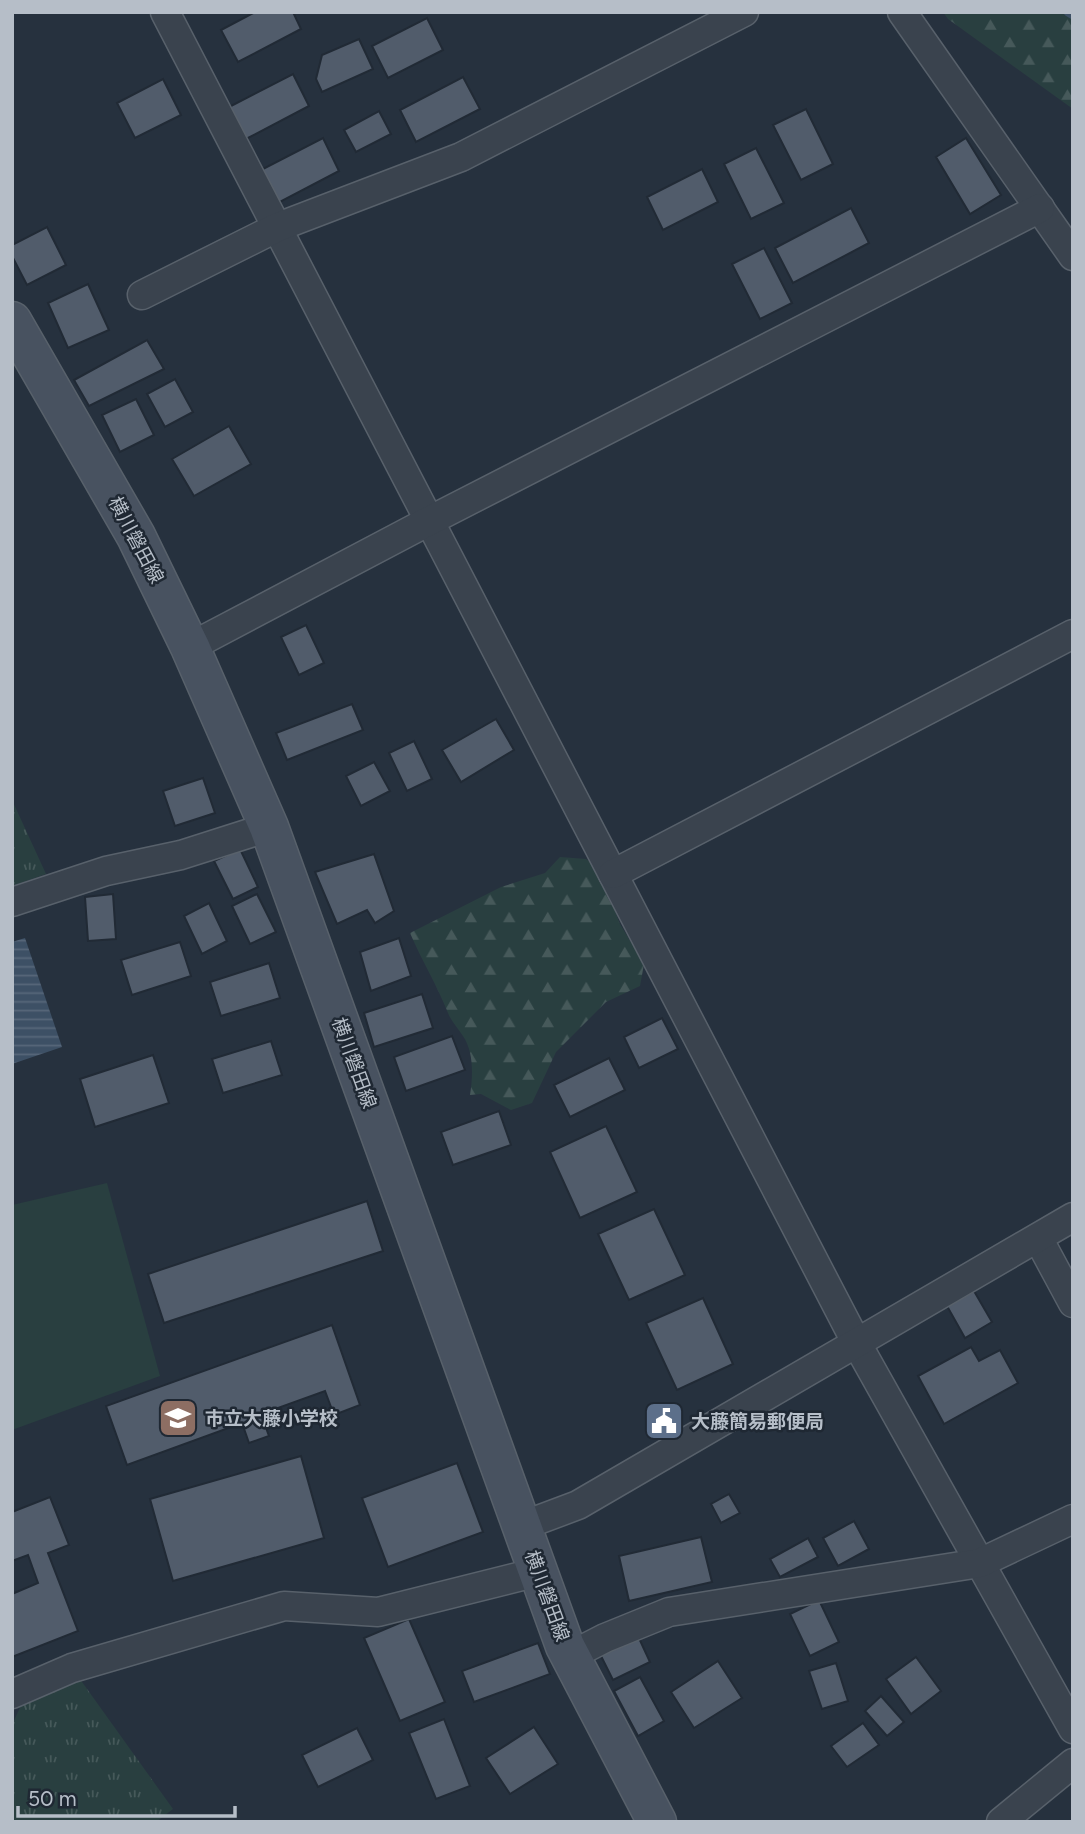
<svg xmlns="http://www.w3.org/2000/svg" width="1085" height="1834" viewBox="0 0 1085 1834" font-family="Figtree,'Noto Sans JP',sans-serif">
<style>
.grass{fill:url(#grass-tufts)}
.forest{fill:url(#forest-firs)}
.garden{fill:#293f40}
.water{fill:url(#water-rules)}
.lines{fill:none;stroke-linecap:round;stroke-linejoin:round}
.stream{stroke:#3d5065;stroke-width:9}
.building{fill:#515c6b;stroke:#212a35;stroke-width:2}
.street-casing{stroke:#58616b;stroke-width:31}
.secondary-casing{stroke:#58616b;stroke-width:41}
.street{stroke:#3a434e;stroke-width:28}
.secondary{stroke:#485260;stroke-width:38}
.labels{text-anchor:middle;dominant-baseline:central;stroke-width:5;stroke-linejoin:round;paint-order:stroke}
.street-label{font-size:19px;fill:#b6bec8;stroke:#1f2833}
.poi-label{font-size:19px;font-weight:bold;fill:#b6bec8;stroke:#1f2833;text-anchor:start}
</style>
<defs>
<pattern id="grass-tufts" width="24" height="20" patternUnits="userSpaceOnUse" patternTransform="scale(1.75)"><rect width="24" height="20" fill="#293f40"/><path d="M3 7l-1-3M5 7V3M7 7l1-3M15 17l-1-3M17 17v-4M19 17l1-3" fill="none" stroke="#46595a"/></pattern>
<pattern id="forest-firs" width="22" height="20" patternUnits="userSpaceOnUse" patternTransform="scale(1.75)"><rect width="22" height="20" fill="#293f40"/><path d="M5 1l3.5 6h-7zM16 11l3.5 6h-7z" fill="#46595a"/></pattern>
<pattern id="water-rules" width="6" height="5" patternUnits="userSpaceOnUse" patternTransform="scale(1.75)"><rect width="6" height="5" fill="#3d5065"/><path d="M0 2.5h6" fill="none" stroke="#57677a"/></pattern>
</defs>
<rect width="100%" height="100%" fill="#26313e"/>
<g class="grass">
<path d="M12,800L46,874L12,886Z"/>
<path d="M72,1668L173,1809L156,1822H12V1725L23,1701Z"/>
</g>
<g class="forest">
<path d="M943,12H1073V109L948,19Z"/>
<path d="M560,857L586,859L598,868L620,924L644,964L640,986L606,1002L556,1052L532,1103L511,1110L481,1094L470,1095C473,1076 474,1052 463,1036C458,1028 451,1021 448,1013C437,985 422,961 410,933L501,887L545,873Z"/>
</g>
<path class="garden" d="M107,1183L160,1376L12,1430V1205Z"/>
<path class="water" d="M25,938L62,1047L12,1064V942Z"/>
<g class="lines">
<path class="stream" d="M1068,12L1073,15"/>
</g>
<g class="building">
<path d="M255,12H293L301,29L238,62L221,30Z"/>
<path d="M427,18L443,50L388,78L372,46Z"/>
<path d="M359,39L373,69L322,92L316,79L322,55Z"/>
<path d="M293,74L309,106L246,139L229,107Z"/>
<path d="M463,77L480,109L416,142L400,110Z"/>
<path d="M163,79L181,115L135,138L117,103Z"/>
<path d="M806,109L833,164L801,180L773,125Z"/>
<path d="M379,111L391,134L356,152L344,130Z"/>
<path d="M323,138L339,171L276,204L259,171Z"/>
<path d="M966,138L1001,195L970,214L936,157Z"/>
<path d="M756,148L784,203L751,219L724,164Z"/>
<path d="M702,169L718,202L663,230L647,197Z"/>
<path d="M851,208L869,243L793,283L775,248Z"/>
<path d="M47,227L66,265L27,285L12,256V245Z"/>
<path d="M764,248L792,303L760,319L732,264Z"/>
<path d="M88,284L109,330L68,348L48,303Z"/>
<path d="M147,340L164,369L89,406L74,380Z"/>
<path d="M175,379L193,412L165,427L147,394Z"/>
<path d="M136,399L154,435L120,452L102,415Z"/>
<path d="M229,426L251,464L194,496L172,459Z"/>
<path d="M306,625L324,663L299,675L281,637Z"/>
<path d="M352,704L363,730L287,760L276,733Z"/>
<path d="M496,719L514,750L461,782L442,750Z"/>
<path d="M414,741L432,779L407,791L389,753Z"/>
<path d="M374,762L390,791L361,806L346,776Z"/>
<path d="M203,778L215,813L175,826L163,791Z"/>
<path d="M240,849L258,887L233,899L214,861Z"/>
<path d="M374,854L394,911L375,923L367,910L337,924L315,872Z"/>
<path d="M113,894L116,939L88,941L85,897Z"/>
<path d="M257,894L276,932L250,944L232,906Z"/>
<path d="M209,903L227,941L202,954L184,916Z"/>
<path d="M399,938L411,976L371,991L360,952Z"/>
<path d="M180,942L191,976L132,995L121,960Z"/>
<path d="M269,963L280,998L221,1016L210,982Z"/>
<path d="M422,994L433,1028L374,1047L364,1013Z"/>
<path d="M662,1018L678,1049L639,1068L624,1037Z"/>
<path d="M452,1036L465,1070L406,1091L394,1057Z"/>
<path d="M271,1041L282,1075L223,1093L212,1059Z"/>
<path d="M153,1055L169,1103L95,1127L80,1079Z"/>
<path d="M609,1058L625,1090L570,1117L554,1085Z"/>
<path d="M499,1111L511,1145L453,1165L441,1132Z"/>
<path d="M606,1126L637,1192L580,1218L550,1152Z"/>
<path d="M367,1201L383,1251L164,1323L148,1274Z"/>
<path d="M654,1209L685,1275L629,1300L598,1234Z"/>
<path d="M974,1291L992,1322L965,1338L947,1306Z"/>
<path d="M703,1298L733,1364L677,1390L646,1323Z"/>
<path d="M332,1325L360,1405L334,1415L325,1391L261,1414L269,1436L249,1443L242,1423L127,1465L106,1406Z"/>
<path d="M971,1347L979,1361L1000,1350L1018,1383L944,1424L918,1376Z"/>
<path d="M301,1456L324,1538L173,1581L150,1499Z"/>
<path d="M457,1463L483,1532L388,1567L362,1498Z"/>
<path d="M729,1494L740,1513L721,1523L711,1504Z"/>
<path d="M50,1497L69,1545L48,1553L78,1631L12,1657V1594L38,1583L28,1555L12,1561V1512Z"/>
<path d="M854,1521L869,1549L838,1566L823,1538Z"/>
<path d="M701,1537L712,1582L629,1601L619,1556Z"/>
<path d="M808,1538L818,1557L780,1577L770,1559Z"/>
<path d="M819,1600L839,1642L810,1656L790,1614Z"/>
<path d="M409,1619L445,1702L400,1721L364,1638Z"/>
<path d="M638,1636L650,1662L613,1680L600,1654Z"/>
<path d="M538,1643L550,1674L474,1702L462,1671Z"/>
<path d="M916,1657L941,1691L911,1714L886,1679Z"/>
<path d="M718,1661L742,1698L694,1728L671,1692Z"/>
<path d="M836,1663L848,1701L822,1709L809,1671Z"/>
<path d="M640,1677L664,1721L638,1736L614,1691Z"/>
<path d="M881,1696L904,1722L887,1736L865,1711Z"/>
<path d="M444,1719L470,1786L436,1799L409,1733Z"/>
<path d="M863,1723L879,1745L847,1767L831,1746Z"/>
<path d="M534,1727L558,1764L510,1794L486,1758Z"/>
<path d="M357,1728L373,1760L318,1787L302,1755Z"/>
</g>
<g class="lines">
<g class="street-casing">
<g id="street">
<path d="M165,12L856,1342L1073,1729"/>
<path d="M902,12L1073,256"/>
<path d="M142,295L278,227L461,157L744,12"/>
<path d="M190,647L429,521L1040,208"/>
<path d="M613,874L1073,634"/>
<path d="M12,902L106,871L181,855L269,827"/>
<path d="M1038,1238L1073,1303"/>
<path d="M522,1526L578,1505L1073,1217"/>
<path d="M570,1656L605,1638L669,1612L980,1563L1073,1519"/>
<path d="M12,1694L72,1668L284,1606L378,1612L538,1572"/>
<path d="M1001,1822L1073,1763"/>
</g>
</g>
<g class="secondary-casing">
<path id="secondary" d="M12,321L136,536L190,647L269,827L565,1646L657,1822"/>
</g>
<use href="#street" class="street"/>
<use href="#secondary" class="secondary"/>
</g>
<defs>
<g id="school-square" transform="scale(2.0125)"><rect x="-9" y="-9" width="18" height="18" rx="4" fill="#8d6e63" stroke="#1f2833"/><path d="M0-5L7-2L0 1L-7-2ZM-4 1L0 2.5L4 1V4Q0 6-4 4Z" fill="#fff"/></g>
<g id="civic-square" transform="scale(2.0125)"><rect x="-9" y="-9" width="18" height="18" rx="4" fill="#5c6f8a" stroke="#1f2833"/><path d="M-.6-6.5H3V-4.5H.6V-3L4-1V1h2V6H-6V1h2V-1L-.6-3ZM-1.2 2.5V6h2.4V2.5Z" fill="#fff"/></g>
</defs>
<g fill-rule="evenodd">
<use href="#school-square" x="178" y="1418"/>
<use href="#civic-square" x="664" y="1421"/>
</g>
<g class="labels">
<g class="street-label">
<text transform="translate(136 540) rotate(62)">横川磐田線</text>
<text transform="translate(354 1063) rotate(70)">横川磐田線</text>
<text transform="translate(547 1596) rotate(70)">横川磐田線</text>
</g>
<g class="poi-label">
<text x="205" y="1418">市立大藤小学校</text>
<text x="691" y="1421">大藤簡易郵便局</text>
</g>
</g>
<rect width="1085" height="1834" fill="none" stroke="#b6bec8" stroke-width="28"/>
<path d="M18 1806v10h217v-10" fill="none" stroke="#b6bec8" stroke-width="3.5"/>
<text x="28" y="1806" font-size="21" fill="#b6bec8" stroke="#1f2833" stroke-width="5" paint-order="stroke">50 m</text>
</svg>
